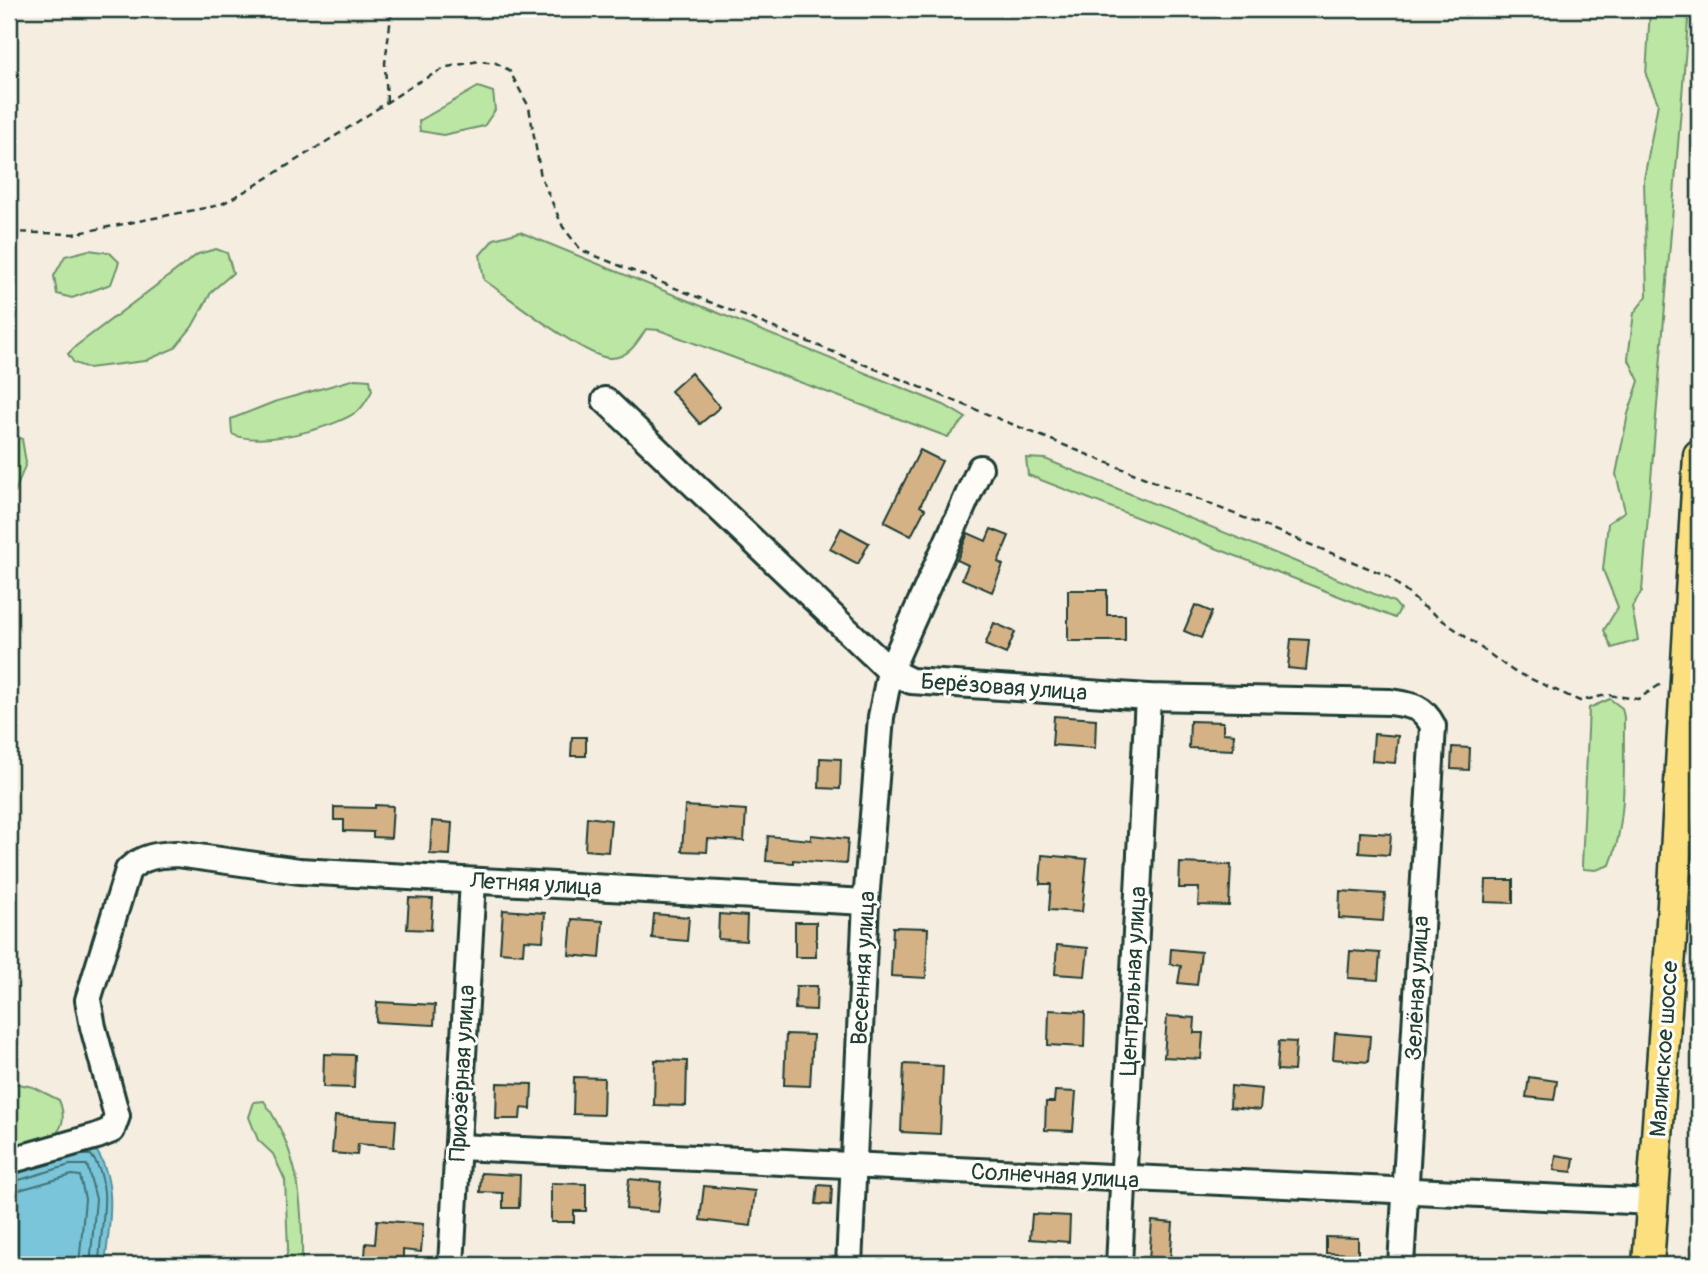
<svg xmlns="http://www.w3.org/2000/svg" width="1708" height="1274" viewBox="0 0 1708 1274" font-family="Pangolin,sans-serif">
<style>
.green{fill:#bce6a3;stroke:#6e926c;stroke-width:2}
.water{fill:#7ac5d9;stroke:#568f97;stroke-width:2}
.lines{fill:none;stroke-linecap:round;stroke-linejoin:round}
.shore{stroke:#437376;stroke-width:2}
.building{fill:#d4b286;stroke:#1f3d34;stroke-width:2}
.minor-casing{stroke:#1f3d34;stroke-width:30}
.major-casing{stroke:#1f3d34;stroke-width:35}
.path{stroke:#1f3d34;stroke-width:2.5;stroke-dasharray:7 5;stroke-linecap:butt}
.minor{stroke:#fdfcf7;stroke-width:24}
.major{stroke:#fce080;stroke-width:30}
.labels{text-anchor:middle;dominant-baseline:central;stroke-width:6;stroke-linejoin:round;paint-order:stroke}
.street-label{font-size:23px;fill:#1f3d34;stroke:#fdfcf7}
</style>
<rect width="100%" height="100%" fill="#f5ede0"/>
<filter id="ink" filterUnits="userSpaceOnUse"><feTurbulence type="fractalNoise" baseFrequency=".0143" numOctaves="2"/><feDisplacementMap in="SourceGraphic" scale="14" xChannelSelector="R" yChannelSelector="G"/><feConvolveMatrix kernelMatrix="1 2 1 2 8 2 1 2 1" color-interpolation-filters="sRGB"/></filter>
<g filter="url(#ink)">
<g class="green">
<path d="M1650,9H1689L1642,591L1632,607L1638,640L1612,648L1604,630L1618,607L1603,570L1608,523L1625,511L1616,474L1628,414L1639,381L1628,358L1634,313L1647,296L1644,179L1658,103L1646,75Z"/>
<path d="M478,87L493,92L495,110L484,126L443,135L420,131L419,121Z"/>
<path d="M520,232L944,405L966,418L948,437L659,330L646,329C637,343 628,359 609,358C583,356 509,297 484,280L480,255L494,239Z"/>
<path d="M216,249L227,253L233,273L212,291L192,327L175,348L145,361L88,368L74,363L68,354L76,346L198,254Z"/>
<path d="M89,250L110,253L119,262L111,284L72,298L57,294L54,276L65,256Z"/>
<path d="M355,379L370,380L372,391C369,396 365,404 360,409C339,428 257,448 232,434L231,419L274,402Z"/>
<path d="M9,432L22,439L26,463L15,492L9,497Z"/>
<path d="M1026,458L1045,459L1394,602L1400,609L1395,618L1028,475Z"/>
<path d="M1610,699L1622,708L1624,717C1623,765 1628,820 1610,865L1596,870L1584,869L1582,866L1589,708Z"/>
<path d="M9,1082L33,1087L59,1100C75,1139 38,1144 9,1154Z"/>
<path d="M264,1101C300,1154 303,1204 302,1265H285L288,1248L285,1180L273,1154L258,1140L249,1117L254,1102Z"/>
<path d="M1699,1202V1265H1692Z"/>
</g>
<path class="water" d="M94,1147C119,1182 109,1225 105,1265H9V1168Z"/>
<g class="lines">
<g class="shore">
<path d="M80,1155H91C115,1184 99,1231 99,1265"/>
<path d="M9,1183L70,1165H87L96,1199L90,1265"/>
<path d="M9,1193L72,1175L80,1176L85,1199L79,1265"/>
</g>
</g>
<g class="building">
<path d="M691,373L720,407L700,424L671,391Z"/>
<path d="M920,450L942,461L920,506L925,509L911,536L884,522Z"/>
<path d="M841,528L869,543L858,564L830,549Z"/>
<path d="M991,529L1009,536L998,562L1003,565L992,592L962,579L968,565L957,560L968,533L986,541Z"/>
<path d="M1068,590H1107V615H1125V641H1068Z"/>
<path d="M1195,605L1212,612L1201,638L1184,631Z"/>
<path d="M994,623L1015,632L1006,654L985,645Z"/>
<path d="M1291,639L1309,640L1306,670L1288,668Z"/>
<path d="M1054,716L1096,719L1095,748L1052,745Z"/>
<path d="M1190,721L1223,722V733L1234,734L1233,750L1189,748Z"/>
<path d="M1374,734L1398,736L1395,763L1372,761Z"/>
<path d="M572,737H586V756H571Z"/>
<path d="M1452,747L1470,748L1469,770L1451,769Z"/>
<path d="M820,758L841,759L840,789L819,788Z"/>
<path d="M375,805L393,806L391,838L373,837V832L344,831V820H334V807L375,808Z"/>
<path d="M685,806L746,810L744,841L708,839L707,852L682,851Z"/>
<path d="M587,817L611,820L608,852L585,850Z"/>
<path d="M432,821L452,823L450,855L430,854Z"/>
<path d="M1360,832L1391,834L1389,855L1359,853Z"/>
<path d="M811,835L848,839L846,864L793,860V863L766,861L768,836L811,840Z"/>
<path d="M1042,855L1087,859L1082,912L1049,910L1051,884H1040Z"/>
<path d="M1180,863L1231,865L1229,906L1198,905L1199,888H1179Z"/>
<path d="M1486,880H1513V903L1485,902Z"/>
<path d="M1340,891L1385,894L1383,921L1339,918Z"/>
<path d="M409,898L433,899L431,930L407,929Z"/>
<path d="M503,910L545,913L543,941L524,940L523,954L500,952Z"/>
<path d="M654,914L689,917L687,941L652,938Z"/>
<path d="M719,914L747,916L746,941L718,939Z"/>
<path d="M572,919L603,921L600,958L569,955Z"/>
<rect x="795" y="922" width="21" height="35"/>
<path d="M893,927L928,928L926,978L891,976Z"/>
<path d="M1057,945L1088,948L1085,976L1055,974Z"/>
<path d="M1171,949L1201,952L1197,985L1178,983L1181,966L1170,964Z"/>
<path d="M1350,951L1380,953L1378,980L1348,978Z"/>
<path d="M796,986H817L816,1010L795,1009Z"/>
<path d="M377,1002L435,1005L434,1025L376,1022Z"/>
<path d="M1049,1010L1085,1012L1084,1047L1048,1045Z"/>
<path d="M1167,1016L1195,1018L1194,1033H1203L1201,1059L1164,1057Z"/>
<path d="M1335,1033L1370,1036L1368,1062L1333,1059Z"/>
<path d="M786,1034L813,1035L810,1086L784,1085Z"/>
<path d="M1279,1041L1296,1042L1294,1071L1277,1070Z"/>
<path d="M324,1054L355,1055L354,1088L323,1087Z"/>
<path d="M655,1060L687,1061L686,1106L654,1105Z"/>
<path d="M904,1064L943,1066L940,1134L901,1132Z"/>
<path d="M574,1077L604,1078L603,1115L573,1114Z"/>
<path d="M1529,1077L1557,1081L1554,1100L1526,1097Z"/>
<path d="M497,1083L532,1084L531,1109L521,1108L520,1119H496Z"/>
<path d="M1231,1086L1262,1089L1260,1110L1230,1107Z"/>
<path d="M1055,1091L1076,1092L1073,1131L1045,1130L1046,1102H1054Z"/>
<path d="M335,1116L396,1120L394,1147L358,1144L357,1155L332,1153Z"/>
<path d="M1556,1155L1574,1158L1572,1172L1554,1170Z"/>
<path d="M481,1173L520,1175L519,1208H503V1193L480,1192Z"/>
<path d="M629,1179L661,1182L658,1212L626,1209Z"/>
<path d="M551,1183L586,1184V1211H574V1222H551Z"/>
<path d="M818,1185L832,1186L831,1205L816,1204Z"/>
<path d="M704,1186L755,1191L751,1226L700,1220Z"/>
<path d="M1032,1214L1070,1216L1069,1242L1030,1239Z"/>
<path d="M377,1220L423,1224L421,1252L403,1250V1259L365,1256L366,1243L375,1244Z"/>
<path d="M1152,1221L1173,1223L1170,1262L1149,1260Z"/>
<path d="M1326,1237L1358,1238V1254L1326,1253Z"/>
</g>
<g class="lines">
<g class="minor-casing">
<g id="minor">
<path d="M605,400L890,671L911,681L1148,697L1390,702C1411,705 1423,706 1433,726L1401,1265"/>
<path d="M458,1147L1653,1202"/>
<path d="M9,1161L97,1136L112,1130L117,1116L93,1027L88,1000L128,870C143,856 157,855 177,854L299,871L866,902"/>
<path d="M451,1265L473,881"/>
<path d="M849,1265L866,902L881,717L890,671L980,468"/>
<path d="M1119,1265L1148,697"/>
</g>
</g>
<g class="major-casing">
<path id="major" d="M1648,1265L1671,939L1699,455"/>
</g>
<g class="path">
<path d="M387,102L385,63L392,9"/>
<path d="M9,232L73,234L220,205L256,185L345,130L413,85L447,67L479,61L496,63L509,70L529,107L541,177L563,227L581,250L1388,576L1420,604L1513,671L1580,701L1607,695L1638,699L1664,682"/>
<path d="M1693,950L1699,954"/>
</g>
<use href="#minor" class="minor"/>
<use href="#major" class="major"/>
</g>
</g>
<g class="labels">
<g class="street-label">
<text transform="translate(1004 687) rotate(4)">Берёзовая улица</text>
<text transform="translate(536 884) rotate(3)">Летняя улица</text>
<text transform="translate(863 968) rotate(-87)">Весенняя улица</text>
<text transform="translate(1133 981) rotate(-87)">Центральная улица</text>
<text transform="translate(1417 988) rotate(-87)">Зелёная улица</text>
<text transform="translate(1664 1049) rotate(-86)">Малинское шоссе</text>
<text transform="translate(462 1073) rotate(-87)">Приозёрная улица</text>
<text transform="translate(1055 1176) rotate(3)">Солнечная улица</text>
</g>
</g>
<rect width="1708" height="1274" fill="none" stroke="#fdfcf7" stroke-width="35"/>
<rect x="18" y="18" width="1673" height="1239" fill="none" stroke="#1f3d34" stroke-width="2.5" filter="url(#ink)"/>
</svg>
